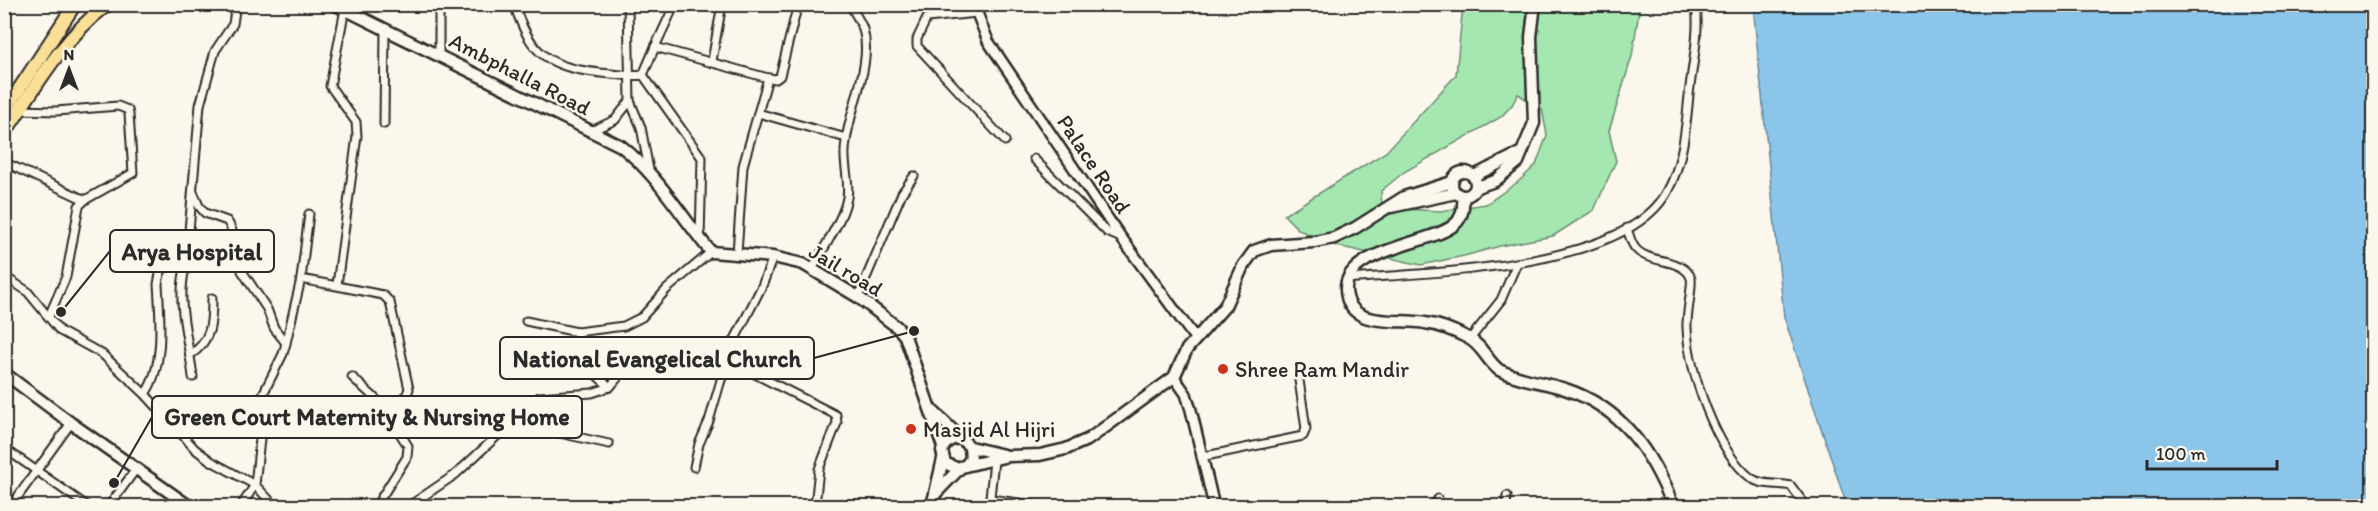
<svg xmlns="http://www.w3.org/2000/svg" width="2378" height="511" viewBox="0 0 2378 511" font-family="Itim,sans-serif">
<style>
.green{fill:#a5e7b0;stroke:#68896e;stroke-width:1.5;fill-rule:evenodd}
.water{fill:#8bc6ea;stroke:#65889e;stroke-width:1.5}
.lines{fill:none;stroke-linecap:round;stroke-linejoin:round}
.minor-casing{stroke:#2b2b2b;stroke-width:11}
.tertiary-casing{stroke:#2b2b2b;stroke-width:14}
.secondary-casing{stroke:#2b2b2b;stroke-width:15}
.primary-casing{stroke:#2b2b2b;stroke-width:16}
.minor{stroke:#fbf7ec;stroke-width:7}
.tertiary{stroke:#fbf7ec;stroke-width:9}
.secondary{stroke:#fbf7ec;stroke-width:10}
.primary{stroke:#fadf96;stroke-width:12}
.poi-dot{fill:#c8321e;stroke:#fbf7ec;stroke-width:2}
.labels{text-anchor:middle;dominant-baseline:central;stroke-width:5;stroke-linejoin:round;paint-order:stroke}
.street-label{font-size:22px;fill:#2b2b2b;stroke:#fbf7ec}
.poi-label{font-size:22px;fill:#2b2b2b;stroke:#fbf7ec;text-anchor:start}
.leader{fill:none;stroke:#2b2b2b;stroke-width:2}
.callout-dot{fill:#2b2b2b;stroke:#fbf7ec;stroke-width:2}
.callout{fill:#fbf7ec;stroke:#2b2b2b;stroke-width:2}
.callout-label{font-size:24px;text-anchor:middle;font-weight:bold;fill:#2b2b2b}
</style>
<rect width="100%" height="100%" fill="#fbf7ec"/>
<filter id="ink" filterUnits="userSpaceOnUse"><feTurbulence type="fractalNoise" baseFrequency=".0167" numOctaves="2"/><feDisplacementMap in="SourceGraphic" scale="12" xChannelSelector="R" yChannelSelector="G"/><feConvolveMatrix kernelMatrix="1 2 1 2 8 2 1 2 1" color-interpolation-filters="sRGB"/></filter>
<g filter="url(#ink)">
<path class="green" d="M1463,5H1640L1632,56L1609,131L1616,161L1594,210L1553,236L1500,246L1464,256L1421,265L1333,245L1299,230L1284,215L1386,152L1456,75ZM1518,94L1542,109L1547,135L1536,165L1518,182L1486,204L1440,211L1382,208L1381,191L1404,172L1501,117L1512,105Z"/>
<path class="water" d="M1753,5H2373V506H1847L1784,317Z"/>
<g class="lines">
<g class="minor-casing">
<g id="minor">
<path d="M514,4C531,56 549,67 601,73C615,74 629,77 643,75L655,47"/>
<path d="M628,4L630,101L641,127L649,170"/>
<path d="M675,4L655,47L768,78L743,166L737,253"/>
<path d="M977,13L927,18L917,39V46L1005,141"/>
<path d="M439,55V4"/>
<path d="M712,61L722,4"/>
<path d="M643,75L702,158L700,239"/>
<path d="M768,78L776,79L780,76L798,4"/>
<path d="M20,110L56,111L118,106L128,110L129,114L133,173L85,200L79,206L66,277L49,316"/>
<path d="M758,113L846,138"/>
<path d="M384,124L385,28"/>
<path d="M591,131L615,120L630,101"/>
<path d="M1034,159L1107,232L1121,238"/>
<path d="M4,162L85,200"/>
<path d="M193,192L199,206L205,213L227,221L229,224L236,240L242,271L267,309L274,328L286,343"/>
<path d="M1627,228C1629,234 1631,244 1636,249C1649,264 1684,258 1691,278C1693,284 1686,316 1687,328C1689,371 1716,451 1751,478C1762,486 1778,483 1791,486L1806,506"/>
<path d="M813,268C823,248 841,223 846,202C851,187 844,168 845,152C846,113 874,67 863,29C860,20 854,13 850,4"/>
<path d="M4,276L27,291L60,331L102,354L145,394L195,449L211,461L255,485L275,506"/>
<path d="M301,279L383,295L390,302L409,389L394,424"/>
<path d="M1348,279C1428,272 1624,270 1667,192C1683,164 1686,127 1689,95C1692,66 1700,34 1696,4"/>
<path d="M337,285L357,136L356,122L330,86L345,9"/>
<path d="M858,297L902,193L914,176"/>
<path d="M526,321L577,332L624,326L642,317L667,289L711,252"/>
<path d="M577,332L580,361L610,387"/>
<path d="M1470,339L1501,300L1517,263"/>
<path d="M190,355C212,341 212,322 212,298"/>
<path d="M731,362L836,415L837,423L819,469L815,506"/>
<path d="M193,377C189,340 175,302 186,265L200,105L215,51L233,24L236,4"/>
<path d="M352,377L378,401L381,414L394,424L408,446L407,457L376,506"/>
<path d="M145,394C165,366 160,317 158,284L160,274L164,267"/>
<path d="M503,432L541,429L609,444"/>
<path d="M4,448L87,506"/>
<path d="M1201,457L1303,436L1306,429L1299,380"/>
<path d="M694,467L699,444L709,421L721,380L731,362L732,345L762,286L773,257"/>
<path d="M991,499L1041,506"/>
<path d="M11,506L71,423"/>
<path d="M109,506L136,469"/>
<path d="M241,506L255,485L261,430L256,415V408L283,354L286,343L301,279L309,214"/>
<path d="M409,506L456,474L539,397L592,393L610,387L645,345C662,336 679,353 696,357C706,360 719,358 730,358"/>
<path d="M989,506L994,461"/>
<path d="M1434,506L1438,499"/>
<path d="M1506,506L1507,496"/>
</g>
</g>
<g class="tertiary-casing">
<g id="tertiary">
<path d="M977,4V13L988,41L1117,232L1195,338"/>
<path d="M1174,377L1186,394L1191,410L1214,506"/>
</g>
</g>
<g class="secondary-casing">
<g id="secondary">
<path d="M334,4L621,146C657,174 681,216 711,252L773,257L803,264L858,297L897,327L905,336L943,447"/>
<circle cx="1464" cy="184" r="12"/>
<path d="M1474,176L1522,152"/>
<path d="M1477,187L1495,181L1518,162L1534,123L1531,37L1535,4"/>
<path d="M1463,196C1464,207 1463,218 1454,225C1432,244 1344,249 1346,290C1348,330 1398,318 1425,323C1440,325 1455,331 1468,338C1483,346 1486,360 1499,370C1519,380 1543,382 1565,389C1623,408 1652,453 1673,506"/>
<path d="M1391,207L1456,193"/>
<path d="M4,373L71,423L189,506"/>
<path d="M932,410L970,447L1008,456"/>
<path d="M962,439C952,437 945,441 942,451L945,463L956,468L965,466L971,459L970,447"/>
<path d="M965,466L1008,456L1040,455L1066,449L1089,439L1174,377L1187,349L1225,306L1243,266L1254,251L1271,245L1314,242L1334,238L1355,228L1404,197L1452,182"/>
<path d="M936,493L961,467"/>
<path d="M932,506L943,459"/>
</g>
</g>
<g class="primary-casing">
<g id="primary">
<path d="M4,112L75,4"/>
<path d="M4,134C35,88 62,38 108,4"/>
</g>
</g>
<use href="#minor" class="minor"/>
<use href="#tertiary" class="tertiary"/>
<use href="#secondary" class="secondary"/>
<use href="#primary" class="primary"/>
</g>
</g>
<g class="poi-dot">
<circle cx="1223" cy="369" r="6"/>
<circle cx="911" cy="429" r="6"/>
</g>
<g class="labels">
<g class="street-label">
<text transform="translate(520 74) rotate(27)">Ambphalla Road</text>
<text transform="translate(1094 164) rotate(56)">Palace Road</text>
<text transform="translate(846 270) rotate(31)">Jail road</text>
</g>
<g class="poi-label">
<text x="1235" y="369">Shree Ram Mandir</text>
<text x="923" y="429">Masjid Al Hijri</text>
</g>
</g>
<path class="leader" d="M61 312L110 251M914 331L814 358M114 483L152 417"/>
<g class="callout-dot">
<circle cx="61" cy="312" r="6"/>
<circle cx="914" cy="331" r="6"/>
<circle cx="114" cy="483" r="6"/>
</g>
<g class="callout">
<rect x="110" y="230" width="164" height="42" rx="6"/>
<rect x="500" y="337" width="314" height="42" rx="6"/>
<rect x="152" y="396" width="430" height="42" rx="6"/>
</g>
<g class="callout-label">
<text x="192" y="260">Arya Hospital</text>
<text x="657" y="367">National Evangelical Church</text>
<text x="367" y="425">Green Court Maternity &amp; Nursing Home</text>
</g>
<rect width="2378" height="511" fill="none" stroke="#fbf7ec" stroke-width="24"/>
<rect x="12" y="12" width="2354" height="487" fill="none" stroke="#2b2b2b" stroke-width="2" filter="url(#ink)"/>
<g transform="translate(69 69)" stroke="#fbf7ec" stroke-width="4.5" paint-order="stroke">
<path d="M0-4.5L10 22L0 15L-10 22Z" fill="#2b2b2b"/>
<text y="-9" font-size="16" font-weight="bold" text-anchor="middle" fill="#2b2b2b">N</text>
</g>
<path d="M2147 460v9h130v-9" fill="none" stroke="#2b2b2b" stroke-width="3"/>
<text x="2156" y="460" font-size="18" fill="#2b2b2b" stroke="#fbf7ec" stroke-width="4.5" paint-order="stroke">100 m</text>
</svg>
